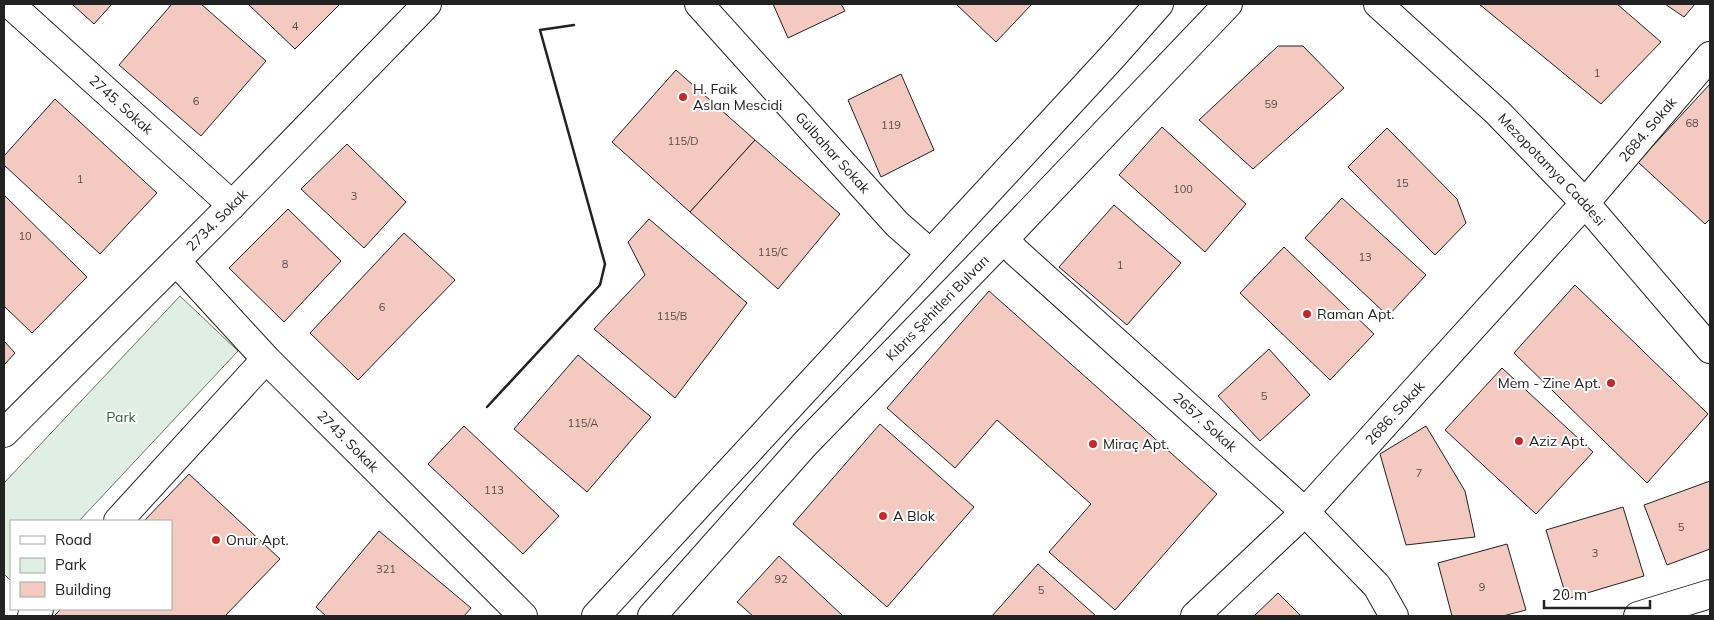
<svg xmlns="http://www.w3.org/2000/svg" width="1714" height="620" viewBox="0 0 1714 620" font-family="Mulish,sans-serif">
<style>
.green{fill:#e0efe3;stroke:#6f6f6f}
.building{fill:#f3c9c0;stroke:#222}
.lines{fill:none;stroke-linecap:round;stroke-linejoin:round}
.street-casing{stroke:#222;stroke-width:30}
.secondary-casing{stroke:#222;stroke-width:30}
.street{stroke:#fff;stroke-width:28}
.secondary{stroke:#fff;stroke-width:28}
.wall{stroke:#222;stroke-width:2.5}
.poi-dot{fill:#c62828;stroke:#fff;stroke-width:2}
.labels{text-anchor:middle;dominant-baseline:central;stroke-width:4;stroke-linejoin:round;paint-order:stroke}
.number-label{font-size:11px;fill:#564c4a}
.poi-label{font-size:14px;fill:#222;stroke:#fff;text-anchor:start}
.street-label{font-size:14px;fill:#222;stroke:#fff}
.park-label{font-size:14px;fill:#2f5e38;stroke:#fff}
</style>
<rect width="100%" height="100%" fill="#fff"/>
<path class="green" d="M180,296L238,351L79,521H11V581L4,574V483Z"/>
<g class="building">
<path d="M72,4H112L94,24Z"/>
<path d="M172,4H201L266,61L201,136L119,65Z"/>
<path d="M248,4H340L295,49Z"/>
<path d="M773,4H841L845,11L788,38Z"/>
<path d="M956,4H1032L996,42Z"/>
<path d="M1479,4H1617L1661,42L1601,104Z"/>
<path d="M1665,4H1695L1684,17Z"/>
<path d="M1278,46H1303L1344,88L1253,169L1199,120Z"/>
<path d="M676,70L755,140L690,212L612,142Z"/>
<path d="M901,74L934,150L881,177L848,100Z"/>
<path d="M1710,84V219L1705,224L1638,162Z"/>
<path d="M55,99L157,193L100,254L4,165V156Z"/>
<path d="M1162,127L1246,204L1205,252L1119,175Z"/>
<path d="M1387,128L1457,199L1466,223L1435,255L1348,167Z"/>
<path d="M755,140L840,214L778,289L690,212Z"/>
<path d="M347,144L406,202L364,248L301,189Z"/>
<path d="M4,195L87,277L32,333L4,306Z"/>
<path d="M1342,198L1426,275L1388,316L1305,238Z"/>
<path d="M1114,205L1181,263L1127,325L1059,267Z"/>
<path d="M288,209L341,261L284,322L229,268Z"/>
<path d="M649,219L747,303L675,398L594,329L645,275L628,242Z"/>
<path d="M404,233L455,280L358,380L310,333Z"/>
<path d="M1284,247L1374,334L1330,380L1240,293Z"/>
<path d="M1575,285L1708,414L1647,483L1514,353Z"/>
<path d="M989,291L1217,494L1115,610L1049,552L1091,504L997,420L955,468L887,408Z"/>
<path d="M4,341L15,353L4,365Z"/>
<path d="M1269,349L1310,395L1260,441L1218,396Z"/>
<path d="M578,355L651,417L587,492L514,429Z"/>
<path d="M1502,368L1593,452L1536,514L1445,430Z"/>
<path d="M880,424L974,507L887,607L793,524Z"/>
<path d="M464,426L559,516L523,554L428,464Z"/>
<path d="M1426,426L1465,491L1475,537L1406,545L1380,454Z"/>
<path d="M189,474L280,559L225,616H54L61,609H171V521H144Z"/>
<path d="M1710,481V549L1667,565L1644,505Z"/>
<path d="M1623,507L1644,576L1567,599L1546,530Z"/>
<path d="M379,531L471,608L464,616H326L316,607Z"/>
<path d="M1507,544L1526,610L1503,616H1452L1438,563Z"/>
<path d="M779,556L843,616H753L737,602Z"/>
<path d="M1038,564L1096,616H992Z"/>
<path d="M1278,593L1301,616H1254Z"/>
</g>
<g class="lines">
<g class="street-casing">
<g id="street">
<path id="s1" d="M10,4L232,205"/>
<path id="s2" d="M1004,239L1016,252L1305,512L1377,586L1394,616"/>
<path id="s3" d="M176,261L266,359L523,616"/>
<path id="s4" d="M4,433L232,205L427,4"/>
<path d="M118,521L266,359"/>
<path d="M32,616L39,609"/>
<path id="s5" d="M1195,616L1305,512L1585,203L1710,56"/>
<path d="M1638,616L1710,594"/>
</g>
</g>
<g class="secondary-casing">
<g id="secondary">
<path id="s6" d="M699,4L897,224L930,253"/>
<path id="s7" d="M1378,4L1498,113L1585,203L1710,349"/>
<path d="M596,616L1113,56L1159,4"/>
<path id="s8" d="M652,616L805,444L1004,239L1228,4"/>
</g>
</g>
<use href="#street" class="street"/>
<use href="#secondary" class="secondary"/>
<path class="wall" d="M487,407L600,285L605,264L540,30L574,25"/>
</g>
<g class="poi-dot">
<circle cx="683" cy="97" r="5"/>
<circle cx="1307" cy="314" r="5"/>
<circle cx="1611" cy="383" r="5"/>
<circle cx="1519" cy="441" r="5"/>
<circle cx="1093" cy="444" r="5"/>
<circle cx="883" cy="516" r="5"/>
<circle cx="216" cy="540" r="5"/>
</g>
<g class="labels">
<g class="number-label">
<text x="295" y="26">4</text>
<text x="1597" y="73">1</text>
<text x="196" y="101">6</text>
<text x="1271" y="104">59</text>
<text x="1692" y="123">68</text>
<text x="891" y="125">119</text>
<text x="683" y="141">115/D</text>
<text x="80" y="179">1</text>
<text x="1402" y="183">15</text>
<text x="1183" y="189">100</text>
<text x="354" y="196">3</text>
<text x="25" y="236">10</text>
<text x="773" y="252">115/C</text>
<text x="1365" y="257">13</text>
<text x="285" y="264">8</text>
<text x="1120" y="265">1</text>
<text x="382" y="307">6</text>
<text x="672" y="316">115/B</text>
<text x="1264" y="396">5</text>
<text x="583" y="423">115/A</text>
<text x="1419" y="473">7</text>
<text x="494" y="490">113</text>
<text x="1681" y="527">5</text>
<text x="1595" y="553">3</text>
<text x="386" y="569">321</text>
<text x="781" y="579">92</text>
<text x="1482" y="587">9</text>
<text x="1041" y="590">5</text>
</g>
<g class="poi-label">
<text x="693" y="89">H. Faik<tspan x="693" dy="16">Aslan Mescidi</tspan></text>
<text x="1317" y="314">Raman Apt.</text>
<text x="1601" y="383" text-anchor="end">Mem - Zine Apt.</text>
<text x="1529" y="441">Aziz Apt.</text>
<text x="1103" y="444">Miraç Apt.</text>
<text x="893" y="516">A Blok</text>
<text x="226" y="540">Onur Apt.</text>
</g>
<g class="street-label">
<text stroke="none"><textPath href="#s1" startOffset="150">2745. Sokak</textPath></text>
<text stroke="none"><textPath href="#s5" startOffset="665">2684. Sokak</textPath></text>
<text stroke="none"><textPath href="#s6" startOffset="200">Gülbahar Sokak</textPath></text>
<text stroke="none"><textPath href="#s7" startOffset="240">Mezopotamya Caddesi</textPath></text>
<text stroke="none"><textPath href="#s4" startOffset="301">2734. Sokak</textPath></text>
<text stroke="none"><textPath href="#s8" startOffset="420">Kıbrıs Şehitleri Bulvarı</textPath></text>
<text stroke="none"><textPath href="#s5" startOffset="285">2686. Sokak</textPath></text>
<text stroke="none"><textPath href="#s2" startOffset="272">2657. Sokak</textPath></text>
<text stroke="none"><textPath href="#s3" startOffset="249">2743. Sokak</textPath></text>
</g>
<g class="park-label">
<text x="121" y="417">Park</text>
</g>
</g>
<rect width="1714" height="620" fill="none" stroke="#222222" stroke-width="10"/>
<rect x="10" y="520" width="162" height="90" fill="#ffffff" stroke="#a7a7a7"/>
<rect x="20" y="536" width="25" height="8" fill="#ffffff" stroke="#a7a7a7"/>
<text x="55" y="545" font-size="15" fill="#222222">Road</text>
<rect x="20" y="558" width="25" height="15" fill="#e0efe3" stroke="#a7a7a7"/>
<text x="55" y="570" font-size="15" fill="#222222">Park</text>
<rect x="20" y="582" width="25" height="15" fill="#f3c9c0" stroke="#a7a7a7"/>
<text x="55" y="595" font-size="15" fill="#222222">Building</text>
<path d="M1544 600v8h106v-8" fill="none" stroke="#222222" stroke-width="2.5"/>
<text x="1552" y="600" font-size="15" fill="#222222" stroke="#ffffff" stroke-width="4" paint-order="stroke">20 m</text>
</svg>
